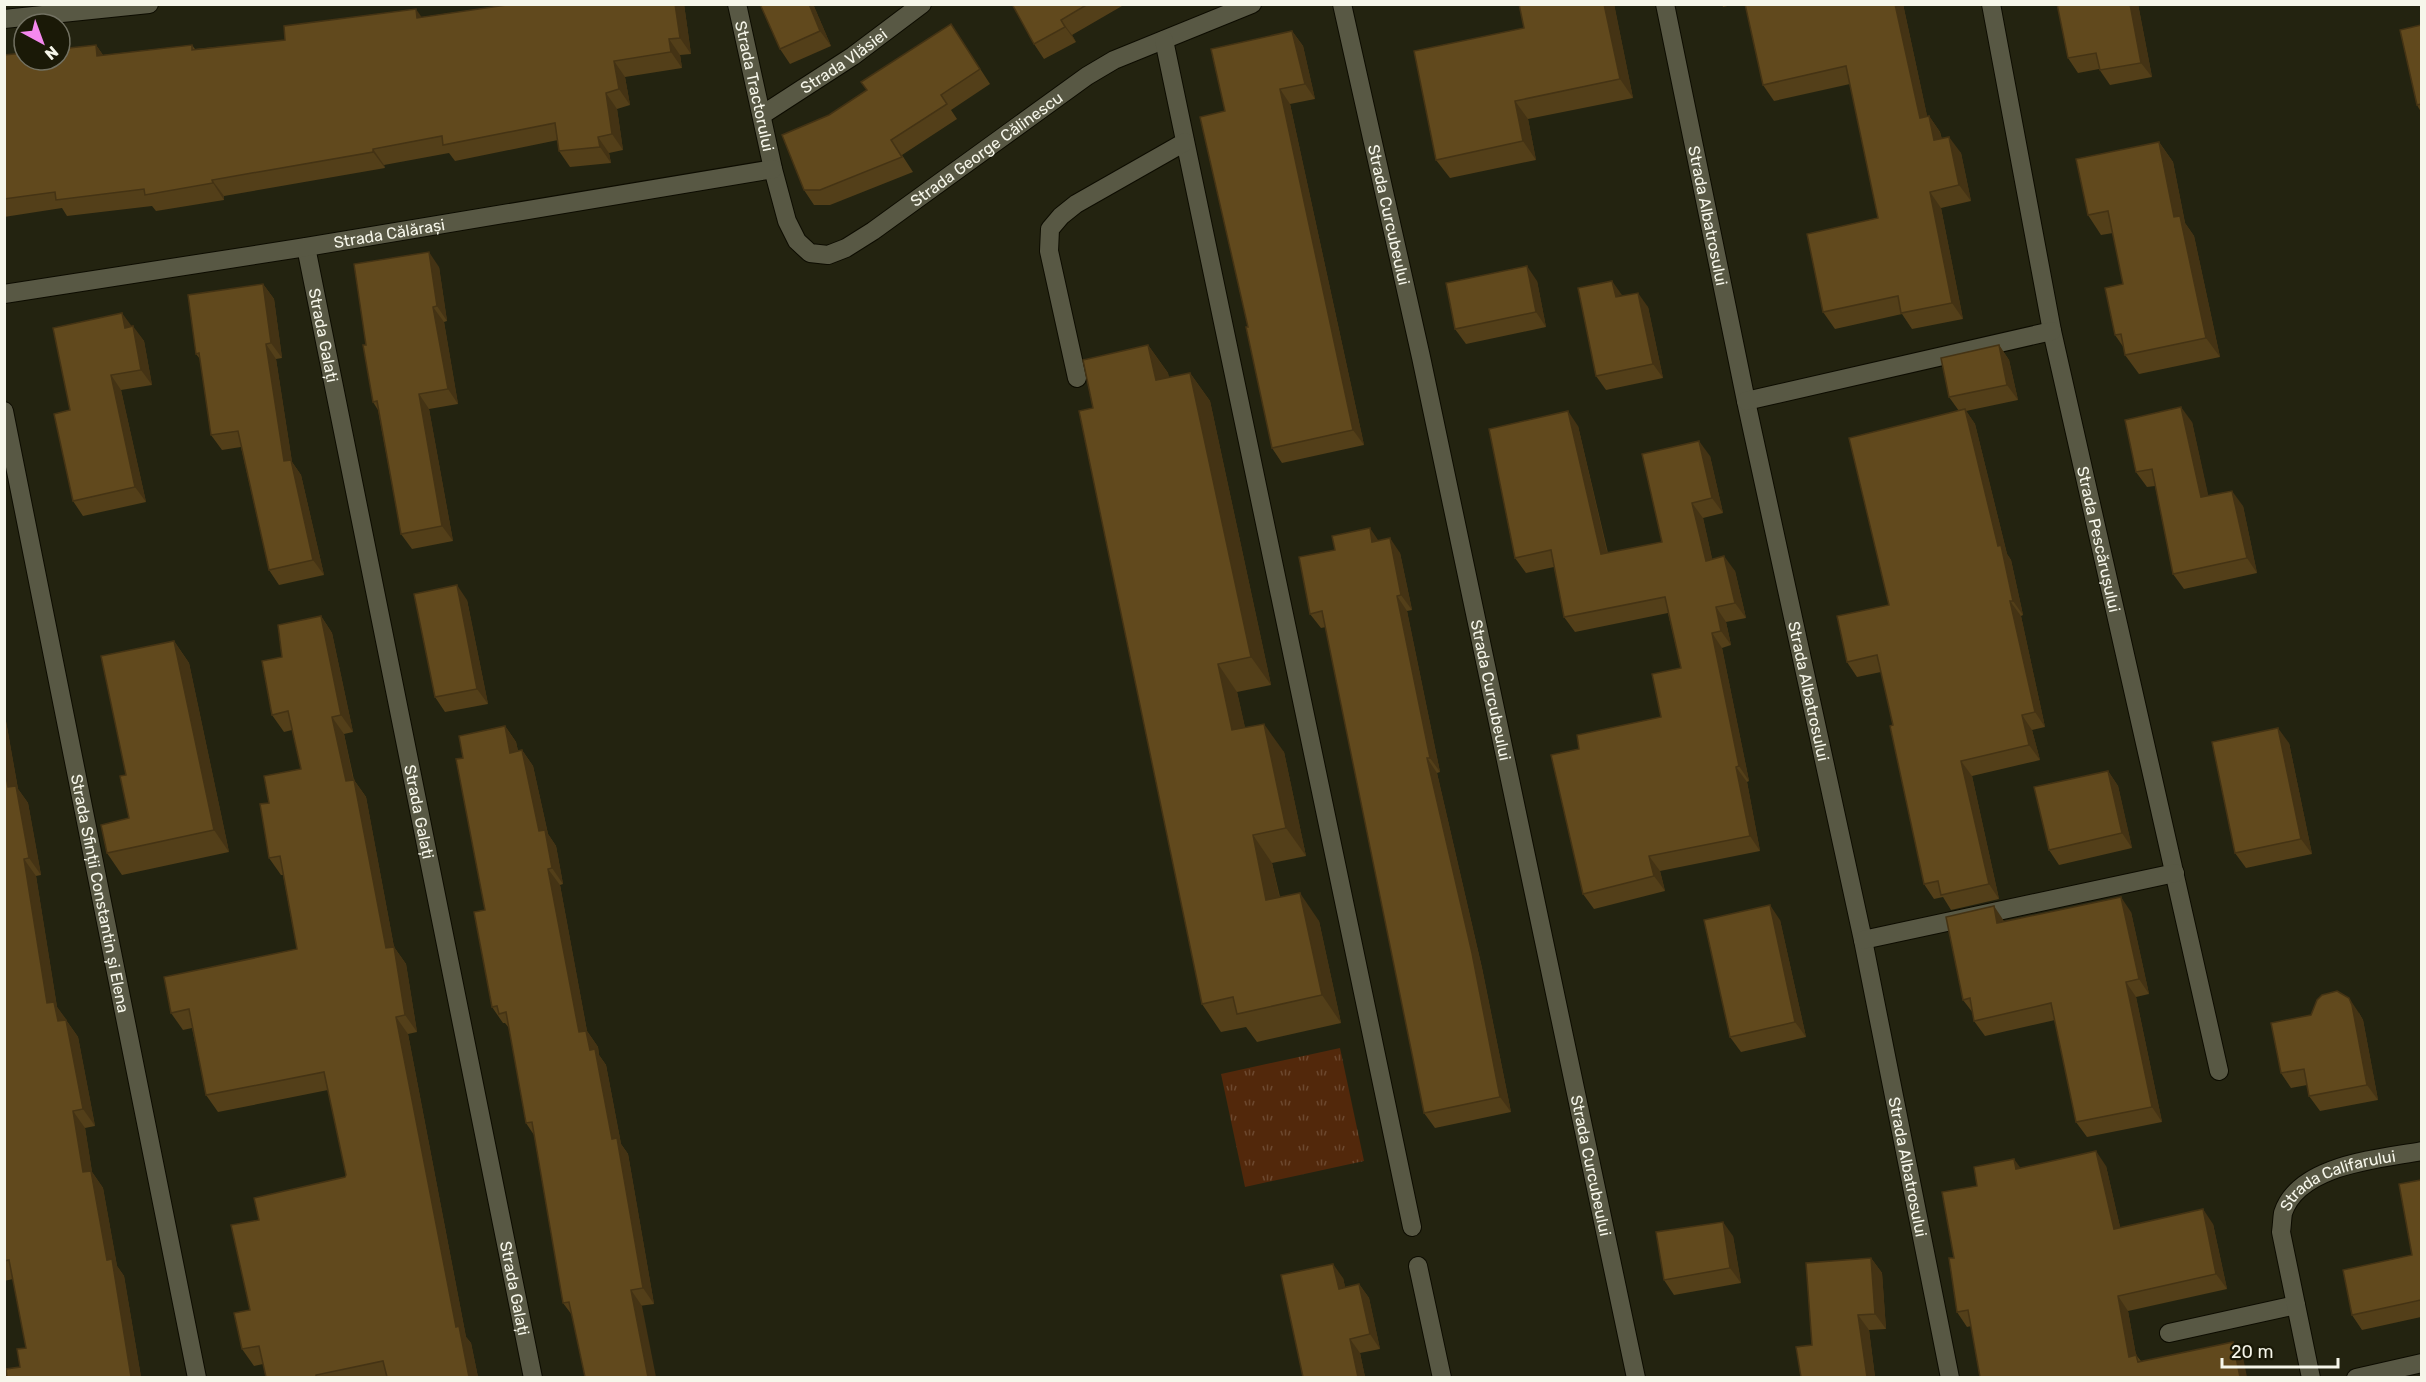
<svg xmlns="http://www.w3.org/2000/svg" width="2426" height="1382" viewBox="0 0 2426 1382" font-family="Rubik,sans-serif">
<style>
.park{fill:url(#park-tufts)}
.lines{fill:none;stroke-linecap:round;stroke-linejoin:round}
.street-casing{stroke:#0d0c00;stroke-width:20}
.street{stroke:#585844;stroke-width:18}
.wall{fill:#533f19}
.shaded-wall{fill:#443314}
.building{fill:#61491d;stroke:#443314;stroke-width:1.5}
.labels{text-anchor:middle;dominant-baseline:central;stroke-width:6;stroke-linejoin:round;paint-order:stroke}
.street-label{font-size:16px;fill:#f6f6ea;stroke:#1a1907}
</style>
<defs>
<pattern id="park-tufts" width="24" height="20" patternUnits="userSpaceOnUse" patternTransform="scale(1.5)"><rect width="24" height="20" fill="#52280b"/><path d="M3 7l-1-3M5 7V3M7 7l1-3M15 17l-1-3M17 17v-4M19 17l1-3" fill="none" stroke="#6c482f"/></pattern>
</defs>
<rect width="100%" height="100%" fill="#232310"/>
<path class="park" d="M1340,1048L1364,1161L1245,1187L1221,1074Z"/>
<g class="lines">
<g class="street-casing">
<g id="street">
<path id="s1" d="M737,4L773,169L787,221L797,241L810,253L828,255L846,248L873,231L1087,76L1114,60L1252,4"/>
<path id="s2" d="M1342,4L1421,357L1636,1378"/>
<path id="s3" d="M1665,4L1746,401L1863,940L1950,1378"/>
<path id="s4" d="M1991,4L2052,331L2219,1071"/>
<path d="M4,19L149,4"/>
<path d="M1164,40L1412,1227"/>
<path id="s5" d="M762,115L853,56L922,4"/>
<path id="s6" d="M306,247L533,1378"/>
<path id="s7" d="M4,294L306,247L773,169"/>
<path d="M1077,378L1049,251L1050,229L1061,216L1076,204L1185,142"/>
<path d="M1746,401L2052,331"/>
<path id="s8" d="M4,411L197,1378"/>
<path d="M1863,940L2175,873"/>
<path d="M1418,1266L1442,1378"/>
<path d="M2169,1333L2296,1305"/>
<path id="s9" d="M2311,1378L2281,1232C2282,1226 2282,1219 2283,1213C2299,1164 2380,1159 2422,1151"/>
<path d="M2356,1378L2422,1363"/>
</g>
</g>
<use href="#street" class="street"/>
</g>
<g class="wall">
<path d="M514,4H684L691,54L680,55L682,68L625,77L630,105L617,109L623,150L609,153L611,163L570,167L559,151L558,140L455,161L449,153L384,165L385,168L224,196V200L156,211L152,206L67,216L62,208L4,217V55L96,45L103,55L192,45L195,49L285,40L422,17Z"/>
<path d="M813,4L831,46L790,64L780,49Z"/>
<path d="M1012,4H1122V6L1072,35L1076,42L1044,59L1034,44Z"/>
<path d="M1614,4L1633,98L1528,119L1536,160L1450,178L1436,160L1524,28Z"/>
<path d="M1722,4H1736L1723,7Z"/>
<path d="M1903,4L1927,116H1929L1940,132L1942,139L1961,153L1971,201L1941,208L1963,319L1912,329L1902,314L1835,329L1823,312L1878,218L1850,84L1774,101L1763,85Z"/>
<path d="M2057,4H2138L2152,77L2110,85L2099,69L2078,73L2068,58Z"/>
<path d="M2421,25V112L2417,105Z"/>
<path d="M1292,31L1303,46L1315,99L1290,104L1364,445L1282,463L1272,448L1248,327L1225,111Z"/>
<path d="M961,39L990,84L951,110L957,119L902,155L913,172L830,205H814L804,190Z"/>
<path d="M2159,142L2173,162L2185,223L2194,236L2220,357L2139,374L2125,355L2124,348L2115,335L2123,284L2113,233L2101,235L2088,215Z"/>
<path d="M439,267L447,321L444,322L458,404L429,409L453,541L412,549L401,534L378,410L373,402L366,345Z"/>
<path d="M1537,281L1546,327L1466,344L1455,329Z"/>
<path d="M263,284L274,299L282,358L276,359L292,462L301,475L324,575L279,585L269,570L241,447L222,450L211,435L200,359L196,354Z"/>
<path d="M1622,296L1648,307L1663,378L1606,390L1596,376Z"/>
<path d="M132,326L144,341L152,385L121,390L146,502L83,516L73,501L70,410Z"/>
<path d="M1148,345L1168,373L1169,378L1190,373L1210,401L1271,685L1237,692L1245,728L1284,752L1306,856L1272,863L1280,897L1319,921L1341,1023L1257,1042L1246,1027L1221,1032L1202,1004L1093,408Z"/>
<path d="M1999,345L2009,360L2018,400L1966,411L1975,424L2007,554L2011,560L2023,615L2021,616L2045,727L2032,730L2040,760L1972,776L1999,899L1951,910L1943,897L1934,899L1924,884L1893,725L1881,672L1857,677L1847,662L1889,605L1959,411L1949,397Z"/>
<path d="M2192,422L2208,496L2243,506L2257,573L2184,589L2173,574L2155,486L2147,487L2136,472Z"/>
<path d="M1578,426L1608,553L1662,542L1710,456L1723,513L1703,518L1712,559L1735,571L1746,618L1726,622L1731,645L1722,648L1749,781L1747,782L1760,851L1660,871L1665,891L1594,909L1583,894L1579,749L1661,717L1681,668L1668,613L1575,632L1564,617L1554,567L1526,573L1515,558Z"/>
<path d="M1378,540L1400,553L1412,610L1407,611L1440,772L1437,773L1482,968L1511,1112L1435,1128L1424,1113L1326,627L1321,628L1310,614Z"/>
<path d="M467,600L488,704L445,712L435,697Z"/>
<path d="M321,616L332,633L353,732L344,734L354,780L366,797L394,947L406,964L417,1032L408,1034L466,1337L471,1343L478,1377H266L263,1364L254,1366L242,1349L250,1310L259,1220L345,1177L346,1175L328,1090L218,1112L206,1095L192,1028L183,1030L171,1013L297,949L283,875H281L269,858V803L301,769L292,730L284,732L272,715L282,657Z"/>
<path d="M174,641L189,663L229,852L122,875L107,853L129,818L126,775Z"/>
<path d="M4,710L18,789L28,803L41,875L36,876L57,1007L78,1037L95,1126L85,1128L92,1172L103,1188L117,1266L124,1276L141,1377H7L20,1367L26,1348L13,1279L4,1281Z"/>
<path d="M505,726L516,742L518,751L522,750L533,766L548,834L556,846L563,884L560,885L587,1031L598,1047L599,1055L606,1065L621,1144L628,1154L654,1304L572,1315L563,1303L534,1135L526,1123L509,1028L505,1023H503L492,1007L485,910L463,758Z"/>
<path d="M2289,743L2312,854L2246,868L2235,853Z"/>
<path d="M2108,771L2118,786L2132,848L2059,865L2049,850Z"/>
<path d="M2131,912L2149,994L2136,997L2162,1122L2087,1137L2076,1122L2055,1020L1985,1036L1974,1021L1973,1013L1963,1000L2004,921Z"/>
<path d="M1780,920L1806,1037L1741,1052L1730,1037Z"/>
<path d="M2359,1013L2363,1020L2378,1100L2320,1111L2309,1096L2307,1085L2291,1088L2281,1073Z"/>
<path d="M2106,1166L2120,1227L2213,1224L2227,1289L2128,1311L2136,1355L2141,1361L2243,1357L1980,1377L1971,1326L1967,1327L1957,1312L1977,1186L2021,1168Z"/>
<path d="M2421,1180V1317L2362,1330L2352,1315L2412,1255Z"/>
<path d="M1733,1236L1741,1283L1674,1295L1664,1280Z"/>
<path d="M1871,1258L1882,1273L1886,1329L1869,1330L1875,1377L1812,1345Z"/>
<path d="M1343,1278L1345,1287L1359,1284L1369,1298L1380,1349L1360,1353L1365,1377H1303Z"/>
</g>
<g class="shaded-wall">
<path d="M675,4H684L691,54L680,38Z"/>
<path d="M809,4H813L831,46L820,31Z"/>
<path d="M1604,4H1614L1633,98L1620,79Z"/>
<path d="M1895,4H1903L1931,134L1920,118Z"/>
<path d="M2130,4H2138L2152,77L2141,63Z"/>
<path d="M416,9L427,25L417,18Z"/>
<path d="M1061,20L1072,35L1076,42L1065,27Z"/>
<path d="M1292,31L1303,46L1315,99L1305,84Z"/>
<path d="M669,39L680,55L682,68L671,52Z"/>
<path d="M96,45L107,61L97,56Z"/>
<path d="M614,61L625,77L630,105L619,89Z"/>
<path d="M1280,89L1290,104L1364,445L1353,430Z"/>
<path d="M606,93L617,109L623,150L612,134Z"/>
<path d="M1515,101L1528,119L1536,160L1523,141Z"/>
<path d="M1929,116L1940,132L1945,156L1934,140Z"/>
<path d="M598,137L609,153L611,163L600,147Z"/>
<path d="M1949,137L1961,153L1971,201L1959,185Z"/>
<path d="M2159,142L2173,162L2185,223L2194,236L2220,357L2206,338L2174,217Z"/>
<path d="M373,149L384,165L385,168L373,152Z"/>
<path d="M212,180L224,196V200L213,183Z"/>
<path d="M1930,192L1941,208L1963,319L1952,303Z"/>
<path d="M429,252L439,267L447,321L437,306Z"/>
<path d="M1527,266L1537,281L1546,327L1536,312Z"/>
<path d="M1612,281L1622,295L1616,297Z"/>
<path d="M263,284L274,299L282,358L271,343Z"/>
<path d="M1638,293L1648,307L1663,378L1653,364Z"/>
<path d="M433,307L444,322L458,404L448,389Z"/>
<path d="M122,313L133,328H125Z"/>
<path d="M133,326L144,341L152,385L141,370Z"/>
<path d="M266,344L276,359L292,462L301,475L324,575L313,560L284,461Z"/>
<path d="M1148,345L1168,373L1175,408L1156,380Z"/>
<path d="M1999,345L2009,360L2018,400L2007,385Z"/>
<path d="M1190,373L1210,401L1271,685L1251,657Z"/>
<path d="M111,375L121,390L146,502L135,487Z"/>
<path d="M419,394L429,409L453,541L442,526Z"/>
<path d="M2181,407L2192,422L2212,512L2201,497Z"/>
<path d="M1965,409L1975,424L2007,554L2011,560L2023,615L2013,601L1998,546Z"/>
<path d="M1568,411L1578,426L1611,569L1601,554Z"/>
<path d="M1699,441L1710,456L1723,513L1712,498Z"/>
<path d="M2232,491L2243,506L2257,573L2247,558Z"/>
<path d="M1692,503L1703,518L1716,576L1706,561Z"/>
<path d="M1370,528L1380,543L1372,542Z"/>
<path d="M1390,538L1400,553L1412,610L1401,595Z"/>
<path d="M1724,556L1735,571L1746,618L1735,603Z"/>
<path d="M457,585L467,600L488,704L477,689Z"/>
<path d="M1397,596L1407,611L1440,772L1430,758Z"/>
<path d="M2010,601L2021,616L2045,727L2035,712Z"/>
<path d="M1716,607L1726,622L1731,645L1721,631Z"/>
<path d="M321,616L332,633L353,732L341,715Z"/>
<path d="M1712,633L1722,648L1749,781L1739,766Z"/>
<path d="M174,641L189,663L229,852L214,830Z"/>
<path d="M1218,664L1237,692L1252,758L1232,730Z"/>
<path d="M4,710L18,789L28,803L41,875L29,858L8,787L4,765Z"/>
<path d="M2022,715L2032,730L2040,760L2029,745Z"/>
<path d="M332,717L344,734L357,798L346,781Z"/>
<path d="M1264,724L1284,752L1306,856L1286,828Z"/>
<path d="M505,726L516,742L522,769L510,753Z"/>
<path d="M2278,728L2289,743L2312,854L2301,839Z"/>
<path d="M522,750L533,766L548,834L556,846L563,884L552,868L539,831Z"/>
<path d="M1427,758L1437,773L1482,968L1511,1112L1500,1097Z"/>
<path d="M1961,761L1972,776L1999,899L1989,884Z"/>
<path d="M1736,767L1747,782L1760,851L1750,836Z"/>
<path d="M2108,771L2118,786L2132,848L2122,833Z"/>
<path d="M354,780L366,797L394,947L406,964L417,1032L405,1015L386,948Z"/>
<path d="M1253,835L1272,863L1286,928L1266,900Z"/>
<path d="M1649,856L1660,871L1665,891L1654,876Z"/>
<path d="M24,859L36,876L57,1007L66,1019L70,1038L58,1021L47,1003Z"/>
<path d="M548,869L560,885L587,1031L598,1047L599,1055L606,1065L621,1144L628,1154L654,1304L643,1288L612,1139L579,1032Z"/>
<path d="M1300,893L1319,921L1341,1023L1322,995Z"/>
<path d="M2121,897L2131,912L2149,994L2139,979Z"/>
<path d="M1770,905L1780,920L1806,1037L1795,1022Z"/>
<path d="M1994,906L2004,921L1997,923Z"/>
<path d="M2126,982L2136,997L2162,1122L2152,1107Z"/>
<path d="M2349,998L2359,1013L2363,1020L2378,1100L2367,1085Z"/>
<path d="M396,1017L408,1034L466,1337L471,1343L478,1377H469L456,1327Z"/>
<path d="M66,1020L78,1037L95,1126L83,1109Z"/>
<path d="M73,1111L85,1128L92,1172L103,1188L117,1266L124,1276L141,1377H131L83,1172Z"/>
<path d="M2096,1151L2106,1166L2124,1244L2114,1229Z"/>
<path d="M2014,1159L2025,1174L2016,1169Z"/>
<path d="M2203,1209L2213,1224L2227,1289L2216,1274Z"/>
<path d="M1723,1222L1733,1236L1741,1283L1730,1268Z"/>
<path d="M1871,1258L1882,1273L1886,1329L1875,1314Z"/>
<path d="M1333,1264L1343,1278L1349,1303L1339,1289Z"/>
<path d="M1359,1284L1369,1298L1380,1349L1370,1334Z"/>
<path d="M631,1290L642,1306L656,1377H648Z"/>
<path d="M2118,1296L2128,1311L2139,1372L2129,1357Z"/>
<path d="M1858,1315L1869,1330L1875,1377H1867Z"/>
<path d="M1350,1339L1360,1353L1365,1377H1358Z"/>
<path d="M2233,1342L2243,1357L2247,1377H2240Z"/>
</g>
<g class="building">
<path d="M514,4H675L680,38L669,39L671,52L614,61L619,89L606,93L612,134L598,137L600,147L559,151L555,123L443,145L442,136L373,149V152L212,180L213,183L145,195L144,189L56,200L55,192L4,199V55L24,53V60H60V49L96,45L97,56L192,45V50L285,40L284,26L416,9L417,18Z"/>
<path d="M760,4H809L820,31L780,49Z"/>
<path d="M1012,4H1088L1061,20L1065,27L1034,44Z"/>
<path d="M1519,4H1604L1620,79L1515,101L1523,141L1436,160L1414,51L1524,28Z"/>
<path d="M1745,4H1895L1920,118L1929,116L1934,140L1949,137L1959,185L1930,192L1952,303L1901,313L1898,296L1823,312L1807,234L1878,218L1846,66L1763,85Z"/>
<path d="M2057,4H2130L2141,63L2100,70L2096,53L2068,58Z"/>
<path d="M951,24L980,69L941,95L947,104L891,140L902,157L820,190H804L782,135L829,115L867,90L861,82Z"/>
<path d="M2421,25V104L2417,105L2400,30Z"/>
<path d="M1292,31L1305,84L1280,89L1353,430L1272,448L1246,327H1248L1200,117L1225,111L1211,49Z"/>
<path d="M2159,142L2174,217L2180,216L2206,338L2125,355L2121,334L2115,335L2105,288L2123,284L2108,211L2088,215L2076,159Z"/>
<path d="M429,252L437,306L433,307L448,389L419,394L442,526L401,534L377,401L373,402L363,345H366L354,264Z"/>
<path d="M1527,266L1536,312L1455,329L1446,283Z"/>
<path d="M1612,281L1616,297L1638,293L1653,364L1596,376L1578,288Z"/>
<path d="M263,284L271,343L266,344L284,461L291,460L313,560L269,570L238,431L211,435L199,353L196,354L188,295Z"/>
<path d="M122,313L125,328L133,326L141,370L111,375L135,487L73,501L54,414L70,410L53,328Z"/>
<path d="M1148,345L1156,380L1190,373L1251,657L1218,664L1232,730L1264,724L1286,828L1253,835L1266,900L1300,893L1322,995L1237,1014L1233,997L1202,1004L1079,411L1093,408L1083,360Z"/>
<path d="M1999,345L2007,385L1949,397L1941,358Z"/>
<path d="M2181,407L2201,497L2232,491L2247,558L2173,574L2152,469L2136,472L2125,420Z"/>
<path d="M1965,409L1998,546L2001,545L2013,601H2010L2035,712L2022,715L2029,745L1961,761L1989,884L1941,895L1938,881L1924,884L1890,726L1893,725L1877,655L1847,662L1837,616L1889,605L1849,438Z"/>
<path d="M1568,411L1601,554L1662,542L1642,454L1699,441L1712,498L1692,503L1706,561L1724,556L1735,603L1716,607L1721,631L1712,633L1739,766L1736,767L1750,836L1649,856L1654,876L1583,894L1551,755L1579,749L1577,735L1661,717L1652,674L1681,668L1665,597L1564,617L1551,550L1515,558L1489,429Z"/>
<path d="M1370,528L1372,542L1390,538L1401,595L1397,596L1430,758H1427L1472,953L1500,1097L1424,1113L1322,611L1310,614L1299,557L1335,550L1332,536Z"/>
<path d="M457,585L477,689L435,697L414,594Z"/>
<path d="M321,616L341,715L332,717L346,781L354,780L386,948L394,947L405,1015L396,1017L456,1327L459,1326L469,1377H387L383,1361L316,1375V1377H266L259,1346L242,1349L234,1313L250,1310L231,1225L259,1220L254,1198L345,1177L346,1175L324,1072L206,1095L189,1009L171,1013L164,977L297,949L280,856L269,858L260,804L269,803L264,776L301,769L288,711L272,715L262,661L282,657L278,625Z"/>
<path d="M174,641L214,830L107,853L101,825L129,818L120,776L126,775L101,656Z"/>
<path d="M505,726L510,753L522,750L539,831L545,830L552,868L548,869L579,1032L586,1031L590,1050L595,1049L612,1139L617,1138L643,1288L631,1290L648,1377H585L569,1302L563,1303L532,1122L526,1123L506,1012L499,1014L497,1006L492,1007L474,912L485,910L456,759L463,758L459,736Z"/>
<path d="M2278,728L2301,839L2235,853L2212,742Z"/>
<path d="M4,765L8,787L16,786L29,858L24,859L47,1003L54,1002L58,1021L66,1020L83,1109L73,1111L83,1172L91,1171L107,1260L112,1259L131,1377H7L6,1369L20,1367L17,1349L26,1348L9,1260L4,1261Z"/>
<path d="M2108,771L2122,833L2049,850L2034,787Z"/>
<path d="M2121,897L2139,979L2126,982L2152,1107L2076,1122L2051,1003L1974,1021L1970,998L1963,1000L1946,917L1994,906L1997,923Z"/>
<path d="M1770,905L1795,1022L1730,1037L1704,920Z"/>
<path d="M2337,991L2349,998L2352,1005L2367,1085L2309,1096L2304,1069L2281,1073L2271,1023L2311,1015L2317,1000L2322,995Z"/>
<path d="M2096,1151L2114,1229L2203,1209L2216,1274L2118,1296L2129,1357L2136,1355L2138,1362L2233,1342L2240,1377H1980L1968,1310L1957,1312L1949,1258H1954L1942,1192L1977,1186L1974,1167L2014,1159L2016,1169Z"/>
<path d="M2421,1180V1300L2352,1315L2343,1270L2412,1255L2399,1184Z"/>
<path d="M1723,1222L1730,1268L1664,1280L1656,1232Z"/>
<path d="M1871,1258L1875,1314L1858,1315L1867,1377H1801L1796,1347L1812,1345L1806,1263Z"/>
<path d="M1333,1264L1339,1289L1359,1284L1370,1334L1350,1339L1358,1377H1303L1281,1275Z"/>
</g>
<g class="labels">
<g class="street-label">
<text stroke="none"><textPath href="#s5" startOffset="98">Strada Vlăsiei</textPath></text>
<text stroke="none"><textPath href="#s1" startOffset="84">Strada Tractorului</textPath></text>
<text stroke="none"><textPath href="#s1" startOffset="472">Strada George Călinescu</textPath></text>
<text stroke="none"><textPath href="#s2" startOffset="216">Strada Curcubeului</textPath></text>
<text stroke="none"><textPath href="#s3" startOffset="216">Strada Albatrosului</textPath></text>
<text stroke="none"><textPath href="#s7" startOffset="390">Strada Călărași</textPath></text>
<text stroke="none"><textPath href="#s6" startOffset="90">Strada Galați</textPath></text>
<text stroke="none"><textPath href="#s4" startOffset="546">Strada Pescărușului</textPath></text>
<text stroke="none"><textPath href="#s2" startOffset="702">Strada Curcubeului</textPath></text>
<text stroke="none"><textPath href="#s3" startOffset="702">Strada Albatrosului</textPath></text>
<text stroke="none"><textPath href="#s6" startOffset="576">Strada Galați</textPath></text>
<text stroke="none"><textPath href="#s8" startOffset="492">Strada Sfinții Constantin și Elena</textPath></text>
<text stroke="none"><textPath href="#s2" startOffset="1188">Strada Curcubeului</textPath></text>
<text stroke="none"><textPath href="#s3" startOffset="1188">Strada Albatrosului</textPath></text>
<text stroke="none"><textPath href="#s9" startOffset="236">Strada Califarului</textPath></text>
<text stroke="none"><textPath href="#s6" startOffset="1062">Strada Galați</textPath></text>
</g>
</g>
<rect width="2426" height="1382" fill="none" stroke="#f6f6ea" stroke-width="12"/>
<g transform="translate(42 42) rotate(139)"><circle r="28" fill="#1a1907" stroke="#727162" stroke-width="1.5"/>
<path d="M0-4.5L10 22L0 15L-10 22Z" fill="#f589ef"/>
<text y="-9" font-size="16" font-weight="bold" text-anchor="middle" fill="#f6f6ea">N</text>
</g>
<path d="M2222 1358v9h116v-9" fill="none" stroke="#f6f6ea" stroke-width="3"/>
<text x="2231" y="1358" font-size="18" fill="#f6f6ea" stroke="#1a1907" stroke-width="4.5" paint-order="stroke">20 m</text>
</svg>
